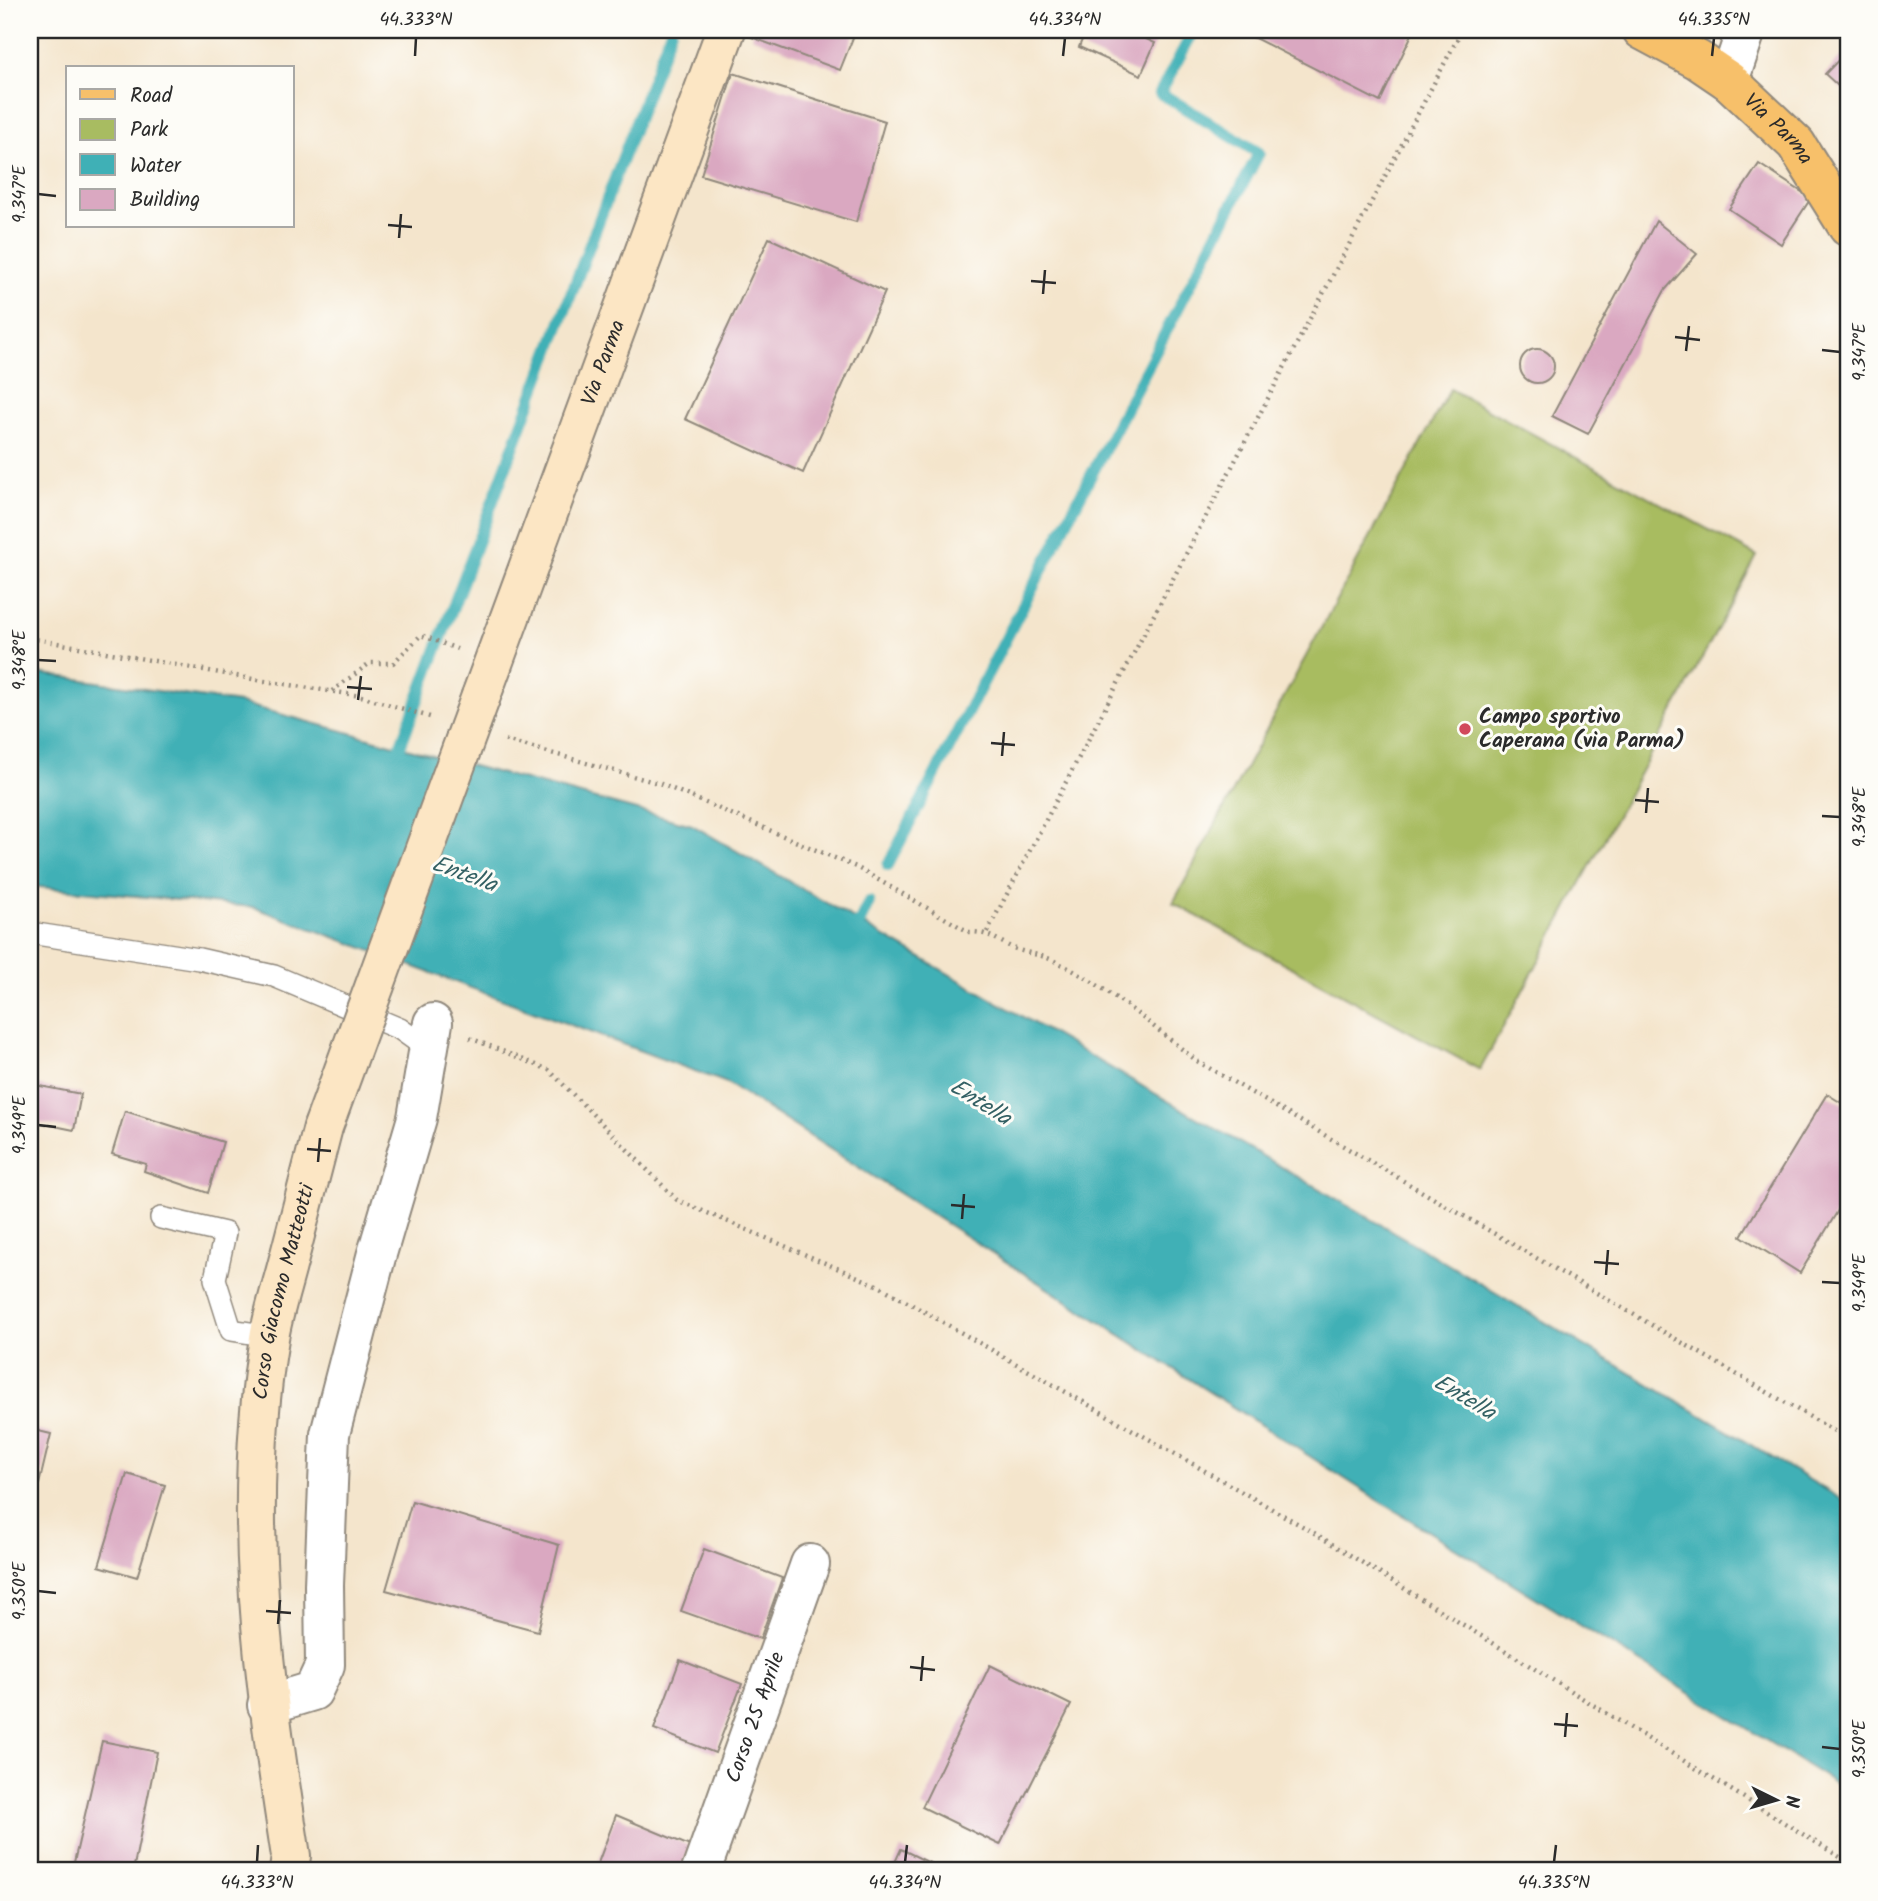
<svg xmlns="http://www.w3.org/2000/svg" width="1878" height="1901" viewBox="0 0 1878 1901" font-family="Kalam,sans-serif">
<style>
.green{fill:#a8bc61;stroke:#6a7446;stroke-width:2}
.water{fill:#3fb0b6;stroke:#356e70;stroke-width:2}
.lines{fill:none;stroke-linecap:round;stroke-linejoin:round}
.stream{stroke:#3fb0b6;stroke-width:12}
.building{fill:#daa8c1}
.service-casing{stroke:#90887c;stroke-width:24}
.minor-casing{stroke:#90887c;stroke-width:42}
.secondary-casing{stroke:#90887c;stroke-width:42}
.primary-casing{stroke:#90887c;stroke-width:42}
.path{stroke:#90887c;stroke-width:4.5;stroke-dasharray:2 5;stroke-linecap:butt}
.service{stroke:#fff;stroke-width:21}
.minor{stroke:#fff;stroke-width:38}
.secondary{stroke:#fce6c4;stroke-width:38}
.primary{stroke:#f7c06b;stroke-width:38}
.secondary-bridge-casing{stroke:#90887c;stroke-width:42;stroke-linecap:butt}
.secondary-bridge{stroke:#fce6c4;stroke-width:38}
.ticks{fill:none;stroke:#2b2b2b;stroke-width:2.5}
.poi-dot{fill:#d1495b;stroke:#fdfcf7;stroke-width:2.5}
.labels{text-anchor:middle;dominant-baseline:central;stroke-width:6;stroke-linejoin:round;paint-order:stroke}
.street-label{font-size:21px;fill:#2b2b2b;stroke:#fdfcf7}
.poi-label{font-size:21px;font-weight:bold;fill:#2b2b2b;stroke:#fdfcf7;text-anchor:start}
.water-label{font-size:23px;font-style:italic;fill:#336063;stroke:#fdfcf7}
.neatline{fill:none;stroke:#2b2b2b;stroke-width:2.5}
.ticks-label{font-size:18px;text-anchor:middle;fill:#2b2b2b}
</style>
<rect width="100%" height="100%" fill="#fdfcf7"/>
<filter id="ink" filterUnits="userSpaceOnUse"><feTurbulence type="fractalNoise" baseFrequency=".0143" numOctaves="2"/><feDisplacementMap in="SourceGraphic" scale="14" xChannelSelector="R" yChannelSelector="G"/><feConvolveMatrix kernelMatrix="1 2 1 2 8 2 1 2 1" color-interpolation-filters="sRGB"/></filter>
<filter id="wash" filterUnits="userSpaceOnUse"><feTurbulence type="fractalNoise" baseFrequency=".00686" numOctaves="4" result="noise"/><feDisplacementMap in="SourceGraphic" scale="28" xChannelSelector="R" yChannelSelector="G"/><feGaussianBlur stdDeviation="1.57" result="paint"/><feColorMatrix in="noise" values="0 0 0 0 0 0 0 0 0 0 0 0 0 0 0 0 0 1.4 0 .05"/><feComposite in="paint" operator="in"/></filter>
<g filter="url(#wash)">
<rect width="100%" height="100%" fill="#f4e5cc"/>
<path class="green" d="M1450,389L1757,556L1480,1070L1173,903Z"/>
<path class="water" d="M30,672L239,703L692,825L1404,1238L1848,1503V1791L1378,1500L727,1083L253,907L30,886Z"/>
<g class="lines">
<g class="stream">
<path d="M395,760L671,30"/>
<path d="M888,865L1259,153L1160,93L1194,30"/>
<path d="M853,937L869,902"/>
</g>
</g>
<g id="blocks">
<g class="building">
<path d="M753,30H856L840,70L751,37Z"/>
<path d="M1086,30H1126L1155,43L1141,75L1079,47Z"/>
<path d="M1239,30H1414L1380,102Z"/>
<path d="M1848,50V95L1825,74Z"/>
<path d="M733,73L885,121L856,222L701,175Z"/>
<path d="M1759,164L1811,198L1781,244L1729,209Z"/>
<path d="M1656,221L1697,254L1665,290L1588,434L1552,416Z"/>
<path d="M769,238L885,292L803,473L685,419Z"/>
<circle cx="1537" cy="366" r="17"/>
<path d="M30,1084L81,1094L74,1130L30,1121Z"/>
<path d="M1827,1094L1848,1107V1194L1800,1273L1741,1236Z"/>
<path d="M125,1111L223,1142L208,1193L144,1171L146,1164L112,1154Z"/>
<path d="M30,1429L51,1434L31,1518H30Z"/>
<path d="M127,1474L165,1485L137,1577L99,1566Z"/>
<path d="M412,1501L559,1545L538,1631L386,1590Z"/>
<path d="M704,1549L782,1578L760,1639L681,1611Z"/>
<path d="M680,1660L742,1684L715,1753L654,1729Z"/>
<path d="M990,1665L1071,1705L1000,1845L922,1807Z"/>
<path d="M102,1741L157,1752L133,1871H72Z"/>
<path d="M616,1815L690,1846L680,1871H595Z"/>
<path d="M901,1849L946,1871H891Z"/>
</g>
</g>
</g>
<g filter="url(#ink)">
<use href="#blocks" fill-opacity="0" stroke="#90887c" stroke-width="2"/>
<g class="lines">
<g class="service-casing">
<g id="service">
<path d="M30,933L199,959L274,976L400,1029L428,1049"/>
<path d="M161,1218L225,1233L215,1279L231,1330L269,1336"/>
</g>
</g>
<g class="minor-casing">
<g id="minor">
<path d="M1729,81L1746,30"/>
<path d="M267,1705L313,1691L325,1665L324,1585L330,1434L376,1257L417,1118L433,1023"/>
<path id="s1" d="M701,1871L810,1564"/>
</g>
</g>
<g class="secondary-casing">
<g id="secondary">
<path id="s2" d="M481,696L726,30"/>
<path id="s3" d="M289,1871L291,1856C264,1682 240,1514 269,1338C273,1314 281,1289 287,1266C299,1219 311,1173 323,1127"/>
</g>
</g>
<g class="primary-casing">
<g id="primary">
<path id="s4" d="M1642,30L1698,60L1729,81L1796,144L1848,227"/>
</g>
</g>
<g class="path">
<path d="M30,638L258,680L361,696L433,718"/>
<path d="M332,691L370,663H393L421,635L457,649"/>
<path d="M505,740L661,784L856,867L969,932C989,932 996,940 1013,948C1025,953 1038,954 1050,959C1104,983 1151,1025 1197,1061L1848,1439"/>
<path d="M987,932L1462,30"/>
<path d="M470,1038L549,1070L677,1200L879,1286L1311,1531L1848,1862"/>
</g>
<use href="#service" class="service"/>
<use href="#minor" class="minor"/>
<use href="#secondary" class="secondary"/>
<use href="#primary" class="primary"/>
<g class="secondary-bridge-casing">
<path id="secondary-bridge" d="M323,1127L481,696"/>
</g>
<use href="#secondary-bridge" class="secondary-bridge"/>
</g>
</g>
<path class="ticks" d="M415,56L416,38M1063,56L1065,38M1712,56L1714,38M38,194L56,196M388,225L412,227M399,238L401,214M1031,281L1056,283M1043,294L1045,270M1675,337L1700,340M1822,350L1840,352M1686,351L1689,326M38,660L56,661M347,687L372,689M358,700L361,676M991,743L1015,745M1002,756L1004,732M1635,800L1659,802M1646,813L1648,788M1822,816L1840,817M38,1125L56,1127M307,1149L331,1151M318,1162L320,1138M951,1205L975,1207M962,1219L964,1194M1594,1262L1619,1264M1606,1275L1608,1250M1822,1282L1840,1283M38,1591L56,1593M266,1611L291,1613M278,1624L280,1600M910,1667L935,1670M921,1681L923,1656M1554,1724L1578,1726M1565,1737L1567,1713M1822,1747L1840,1749M257,1862L258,1845M905,1862L907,1845M1554,1862L1556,1845"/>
<circle class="poi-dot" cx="1465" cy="729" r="7"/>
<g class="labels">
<g class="street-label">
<text stroke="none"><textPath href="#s4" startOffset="170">Via Parma</textPath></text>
<text stroke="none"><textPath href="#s2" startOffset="355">Via Parma</textPath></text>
<text stroke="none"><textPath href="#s3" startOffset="584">Corso Giacomo Matteotti</textPath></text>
<text stroke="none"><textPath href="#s1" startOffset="163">Corso 25 Aprile</textPath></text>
</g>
<g class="poi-label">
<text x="1479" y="717">Campo sportivo<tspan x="1479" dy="24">Caperana (via Parma)</tspan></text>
</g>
<g class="water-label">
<text transform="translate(464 875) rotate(20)">Entella</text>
<text transform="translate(980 1103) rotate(32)">Entella</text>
<text transform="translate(1464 1398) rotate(31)">Entella</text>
</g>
</g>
<rect width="1878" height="1901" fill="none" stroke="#fdfcf7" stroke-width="77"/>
<rect x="66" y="66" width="228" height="161" fill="#fdfcf7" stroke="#a9a8a5" stroke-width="2"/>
<rect x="80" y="89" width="35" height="10" fill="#f7c06b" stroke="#a9a8a5" stroke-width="2"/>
<text x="130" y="102" font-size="21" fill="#2b2b2b">Road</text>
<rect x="80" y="119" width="35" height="21" fill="#a8bc61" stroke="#a9a8a5" stroke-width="2"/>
<text x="130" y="136" font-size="21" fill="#2b2b2b">Park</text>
<rect x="80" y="154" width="35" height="21" fill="#3fb0b6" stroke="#a9a8a5" stroke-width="2"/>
<text x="130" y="172" font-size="21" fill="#2b2b2b">Water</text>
<rect x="80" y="189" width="35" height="21" fill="#daa8c1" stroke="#a9a8a5" stroke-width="2"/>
<text x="130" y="206" font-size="21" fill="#2b2b2b">Building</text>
<g transform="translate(1776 1800) rotate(95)" stroke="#fdfcf7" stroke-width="5" paint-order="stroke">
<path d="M0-5L12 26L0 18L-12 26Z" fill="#2b2b2b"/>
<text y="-10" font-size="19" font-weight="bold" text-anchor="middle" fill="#2b2b2b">N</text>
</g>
<rect x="38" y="38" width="1802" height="1824" class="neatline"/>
<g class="ticks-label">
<text x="416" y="25">44.333°N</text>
<text x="1065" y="25">44.334°N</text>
<text x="1714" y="25">44.335°N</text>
<text transform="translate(19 194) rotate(-90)" y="6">9.347°E</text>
<text transform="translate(1859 352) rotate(-90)" y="6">9.347°E</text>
<text transform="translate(19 660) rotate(-90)" y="6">9.348°E</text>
<text transform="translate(1859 817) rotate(-90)" y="6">9.348°E</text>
<text transform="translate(19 1125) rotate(-90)" y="6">9.349°E</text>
<text transform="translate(1859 1283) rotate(-90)" y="6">9.349°E</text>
<text transform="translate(19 1591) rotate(-90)" y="6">9.350°E</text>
<text transform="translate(1859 1749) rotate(-90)" y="6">9.350°E</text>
<text x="257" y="1888">44.333°N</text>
<text x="905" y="1888">44.334°N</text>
<text x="1554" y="1888">44.335°N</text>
</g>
</svg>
